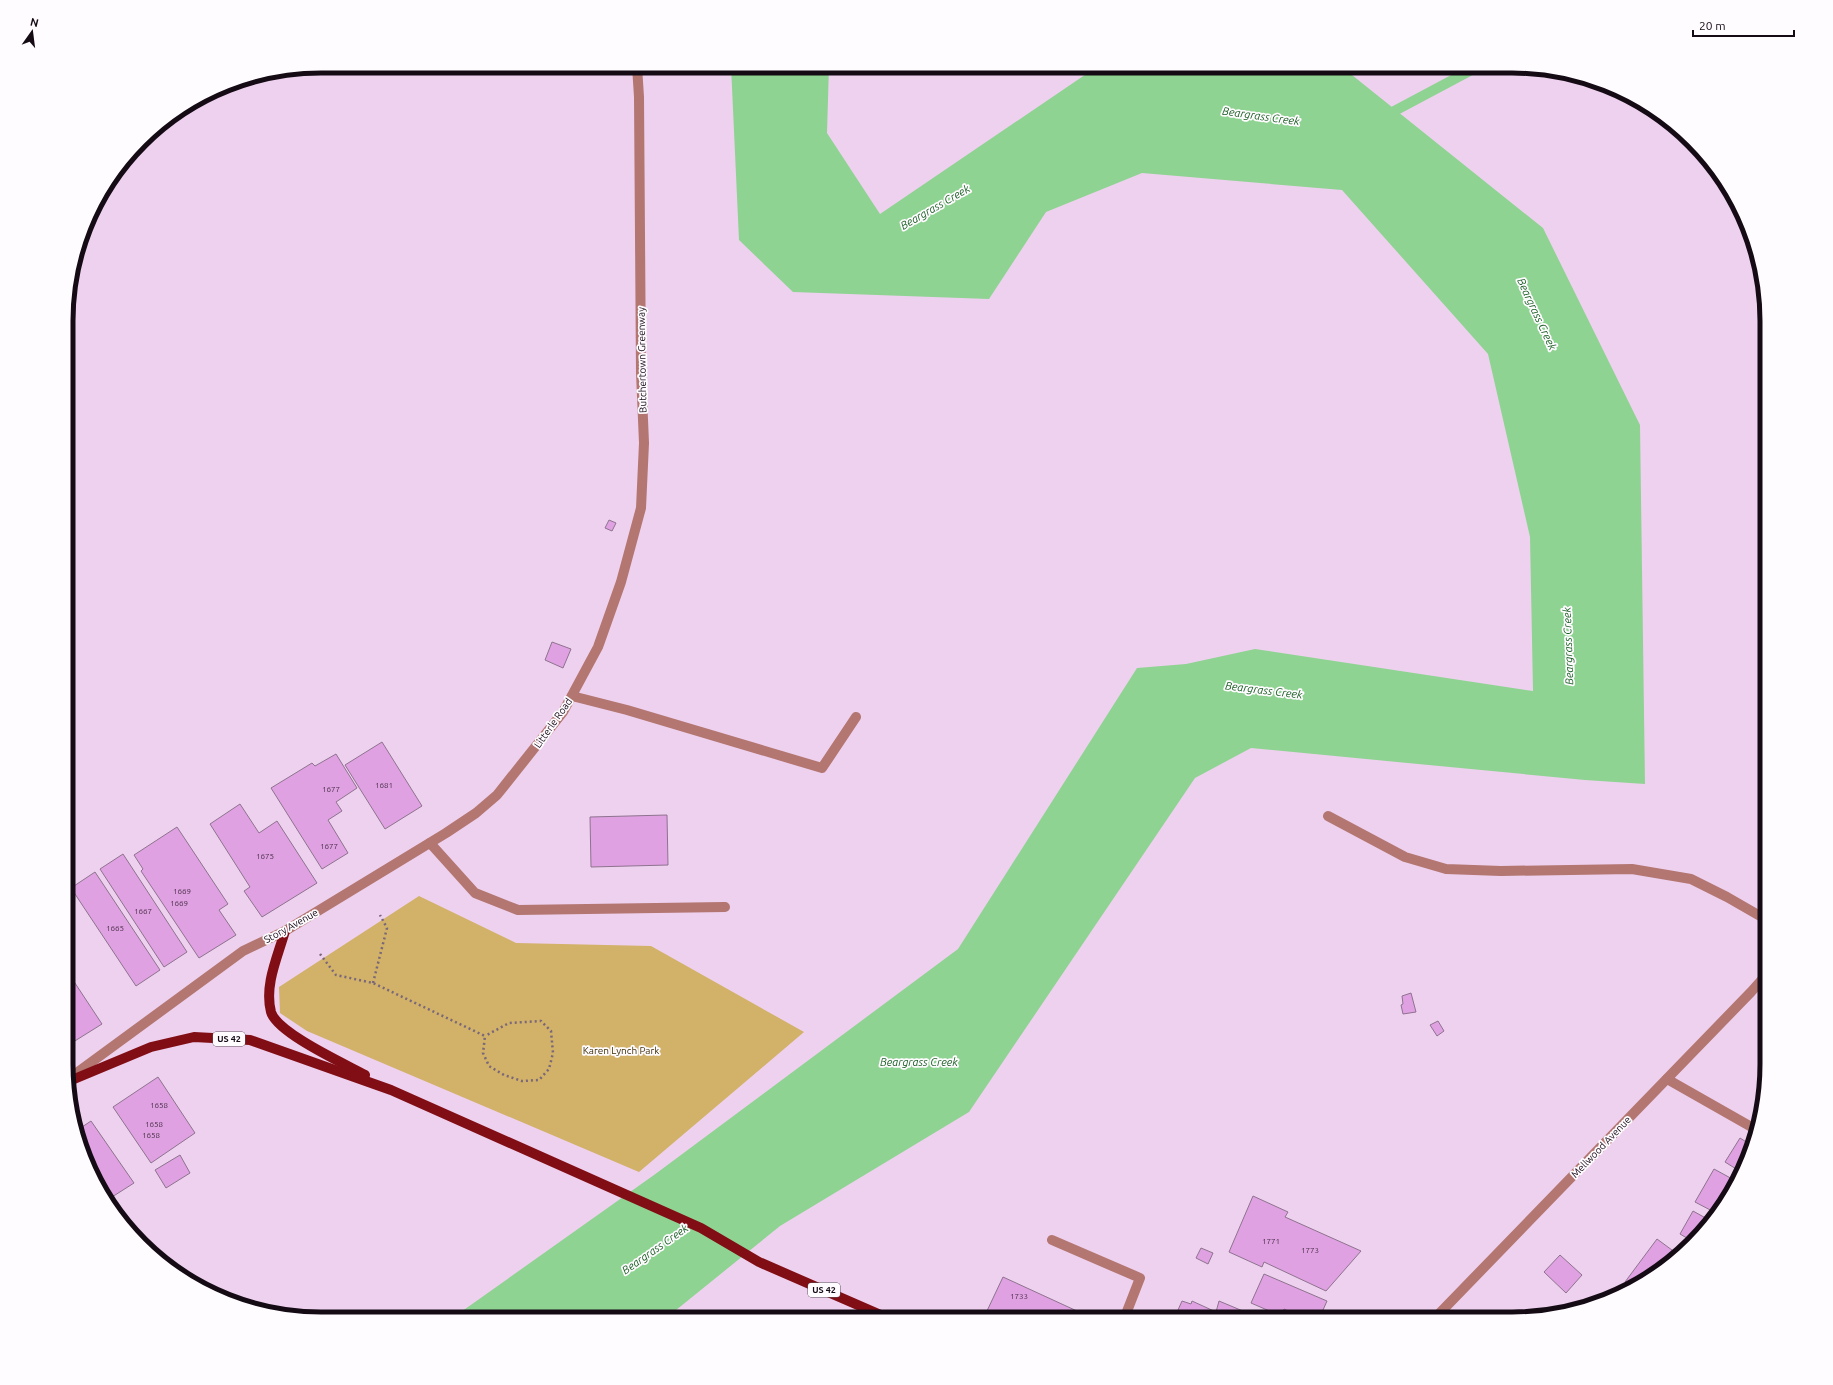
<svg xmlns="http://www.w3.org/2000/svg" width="1833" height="1385" viewBox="0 0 1833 1385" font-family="Ubuntu,sans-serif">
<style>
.green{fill:#d2b168}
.water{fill:#8fd392}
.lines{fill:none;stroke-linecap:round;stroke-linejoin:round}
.stream{stroke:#8fd392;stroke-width:10}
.building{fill:#e0a1e2;stroke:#8d738e}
.path{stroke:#79677a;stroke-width:2.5;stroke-dasharray:2 3;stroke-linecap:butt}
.minor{stroke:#b37670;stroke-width:10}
.major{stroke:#820e15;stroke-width:10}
.labels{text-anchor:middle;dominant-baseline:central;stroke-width:3.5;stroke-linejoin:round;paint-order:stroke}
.number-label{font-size:8px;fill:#483048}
.shield{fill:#fffcff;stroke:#5b535b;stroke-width:1}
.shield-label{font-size:9px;font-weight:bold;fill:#150b15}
.street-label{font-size:10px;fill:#150b15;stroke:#fffcff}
.park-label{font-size:10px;fill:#3d2d06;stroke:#fffcff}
.water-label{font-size:11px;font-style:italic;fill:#1a5f24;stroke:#fffcff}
.rim{fill:none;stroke:#150b15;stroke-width:5}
</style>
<rect width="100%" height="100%" fill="#eed1ef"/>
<path class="green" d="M419,896L516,943L651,946L804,1032L639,1172L307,1031L280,1013L279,987Z"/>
<path class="water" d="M731,66H829L827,133L880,214L1098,66L1342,67L1543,228L1640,425L1645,784L1585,780L1251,748L1195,778L969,1112L780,1226L665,1319H451L654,1175L958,949L1137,668L1186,664L1255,649L1533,691L1530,537L1488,354L1342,190L1142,173L1046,212L989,299L793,292L739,240Z"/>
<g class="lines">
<path class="stream" d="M1385,116L1477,67"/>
</g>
<g class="building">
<path d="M609,520L616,523L612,531L605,528Z"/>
<path d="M552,642L571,649L563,668L545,660Z"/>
<path d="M382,742L422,806L385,829L345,765Z"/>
<path d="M336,754L357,788L336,802L342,811L328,820L348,853L322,869L271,788L312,763L315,766Z"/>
<path d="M240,804L259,833L277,821L317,883L262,917L244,891L250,887L210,824Z"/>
<path d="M667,815L668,865L591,867L590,817Z"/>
<path d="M177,827L228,904L219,910L236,935L199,958L141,871L143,869L134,855Z"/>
<path d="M123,854L187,952L164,967L100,869Z"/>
<path d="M95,872L160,970L136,986L71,888Z"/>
<path d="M67,971L102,1024L70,1044L67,1039Z"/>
<path d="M1411,993L1416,1012L1403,1014L1401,1005L1403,1004L1402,996Z"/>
<path d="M1438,1021L1444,1031L1437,1036L1430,1025Z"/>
<path d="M158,1077L195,1133L151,1163L113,1107Z"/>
<path d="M91,1121L134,1183L112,1197L88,1163L79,1129Z"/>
<path d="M1740,1138L1751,1145L1748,1162L1741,1172L1725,1162Z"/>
<path d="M180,1155L190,1173L166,1188L155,1170Z"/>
<path d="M1714,1169L1736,1181L1716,1213L1695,1202Z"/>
<path d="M92,1175L96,1182L99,1180L112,1200L110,1201L92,1177Z"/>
<path d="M1253,1196L1288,1212L1285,1217L1361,1251L1326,1291L1264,1262L1262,1267L1229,1252Z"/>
<path d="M1693,1211L1711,1221L1704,1232L1692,1241L1680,1234Z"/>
<path d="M1657,1239L1676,1253L1632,1287L1625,1282Z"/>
<path d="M1201,1248L1213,1253L1208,1264L1196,1258Z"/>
<path d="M1560,1255L1582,1275L1566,1293L1544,1272Z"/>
<path d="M1264,1274L1327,1301L1319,1319H1306L1284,1309L1281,1316L1251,1303Z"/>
<path d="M1003,1277L1090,1317L1089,1319H999L986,1313Z"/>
<path d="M1182,1301L1191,1304L1192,1301L1216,1312L1219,1301L1262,1319H1174Z"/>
</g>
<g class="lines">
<g class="path">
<path d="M320,954L336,975L373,983L485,1036L483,1053L489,1066L504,1075L522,1081L539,1080L549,1069L553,1053L551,1031L541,1021L509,1023L485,1036"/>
<path d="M373,983L387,928L380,915"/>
</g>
<g class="minor">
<path d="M572,696L627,710L822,768L856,717"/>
<path d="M1328,816L1405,857L1446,869L1501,871L1632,869L1691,879L1727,897L1767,920"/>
<path d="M430,843L475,893L518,910L725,907"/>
<path d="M1667,1079L1755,1129"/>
<path d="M67,1080L243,951L285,931L446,833L476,813L497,795L563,712L598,647L621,582L641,508L644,443L641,373L639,97L637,66"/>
<path d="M1052,1240L1140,1278L1124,1319"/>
<path d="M1434,1319L1751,992L1767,974"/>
</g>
<g class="major">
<path d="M285,931C278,956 264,985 271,1012C277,1033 345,1064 365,1075"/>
<path d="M67,1082L151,1047L194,1037L250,1040L391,1090L701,1228L759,1262L890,1319"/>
</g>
</g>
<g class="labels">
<g class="number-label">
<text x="384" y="785">1681</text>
<text x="331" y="789">1677</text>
<text x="329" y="846">1677</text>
<text x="265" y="856">1675</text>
<text x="182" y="891">1669</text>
<text x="179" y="903">1669</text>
<text x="143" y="911">1667</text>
<text x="115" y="928">1665</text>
<text x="159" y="1105">1658</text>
<text x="154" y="1124">1658</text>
<text x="151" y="1135">1658</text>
<text x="1271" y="1241">1771</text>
<text x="1310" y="1250">1773</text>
<text x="1019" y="1296">1733</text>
</g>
<g class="shield">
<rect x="213" y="1032" width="32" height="14" rx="3"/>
<rect x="808" y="1283" width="32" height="14" rx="3"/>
</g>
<g class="shield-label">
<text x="229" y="1039">US 42</text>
<text x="824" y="1290">US 42</text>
</g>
<g class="street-label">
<text transform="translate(642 360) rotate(-91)">Butchertown Greenway</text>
<text transform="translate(553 723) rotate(-55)">Litterle Road</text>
<text transform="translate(291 926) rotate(-29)">Story Avenue</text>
<text transform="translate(1601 1147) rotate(-46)">Mellwood Avenue</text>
</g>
<g class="park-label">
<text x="621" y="1050">Karen Lynch Park</text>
</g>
<g class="water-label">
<text transform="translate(1261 116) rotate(8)">Beargrass Creek</text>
<text transform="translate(935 207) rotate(-30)">Beargrass Creek</text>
<text transform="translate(1537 314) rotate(65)">Beargrass Creek</text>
<text transform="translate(1568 646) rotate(-92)">Beargrass Creek</text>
<text transform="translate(1264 690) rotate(7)">Beargrass Creek</text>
<text x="919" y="1062">Beargrass Creek</text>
<text transform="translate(655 1249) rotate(-35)">Beargrass Creek</text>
</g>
</g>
<path d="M0 0H1833V1385H0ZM321 73H1512A248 248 0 0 1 1760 321V1064A248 248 0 0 1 1512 1312H321A248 248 0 0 1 73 1064V321A248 248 0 0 1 321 73Z" fill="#fffcff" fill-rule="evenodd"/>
<path class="rim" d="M321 73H1512A248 248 0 0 1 1760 321V1064A248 248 0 0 1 1512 1312H321A248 248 0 0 1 73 1064V321A248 248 0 0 1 321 73Z"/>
<g transform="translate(32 32) rotate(14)" stroke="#fffcff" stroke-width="3" paint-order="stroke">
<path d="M0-3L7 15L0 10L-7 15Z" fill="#150b15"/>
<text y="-6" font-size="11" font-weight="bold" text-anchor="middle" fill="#150b15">N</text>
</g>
<path d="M1693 30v6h101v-6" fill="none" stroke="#150b15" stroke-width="2"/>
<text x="1699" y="30" font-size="12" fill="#150b15" stroke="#fffcff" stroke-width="3" paint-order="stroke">20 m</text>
</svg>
